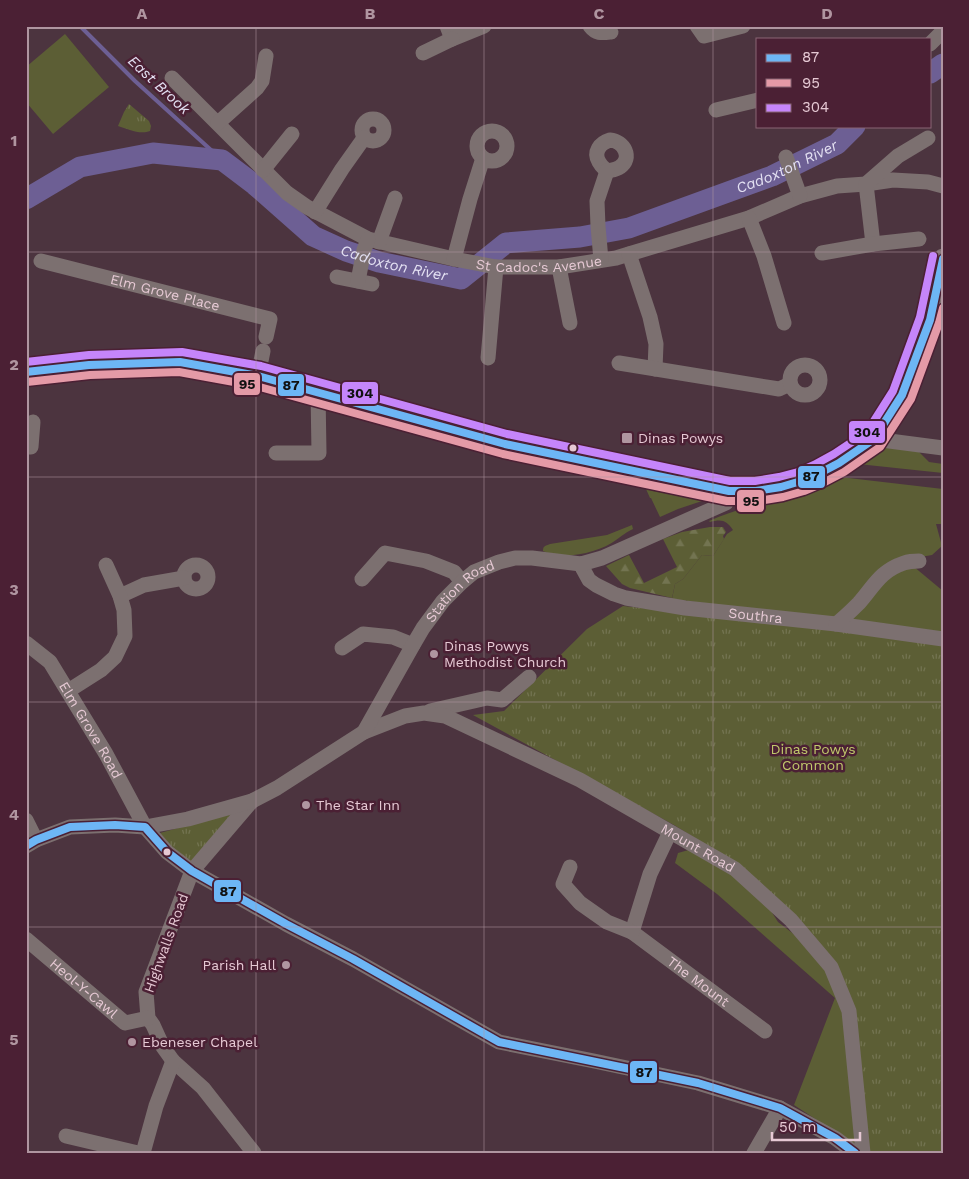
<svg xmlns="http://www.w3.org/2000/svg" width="969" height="1179" viewBox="0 0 969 1179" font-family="'Work Sans',sans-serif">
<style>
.green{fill:#5c5e35}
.forest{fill:url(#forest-firs)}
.park{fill:url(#park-tufts)}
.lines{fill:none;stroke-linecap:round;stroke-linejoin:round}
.stream{stroke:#6d5f94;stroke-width:4}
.river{stroke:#6d5f94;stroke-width:21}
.minor{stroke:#7c7070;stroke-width:15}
.major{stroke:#7f7071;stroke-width:19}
.bus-1-casing{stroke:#4b2034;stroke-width:11}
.bus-2-casing{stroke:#4b2034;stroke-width:11}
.bus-3-casing{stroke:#4b2034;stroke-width:11}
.bus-1{stroke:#6db6f5;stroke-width:8}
.bus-2{stroke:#e49aa7;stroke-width:8}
.bus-3{stroke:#c585fa;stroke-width:8}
.grid{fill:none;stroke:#b095a0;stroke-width:1;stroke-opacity:0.55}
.poi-dot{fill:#b095a0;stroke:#4b2034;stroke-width:2}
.bus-dot{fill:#e6c9d4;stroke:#4b2034;stroke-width:2}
.labels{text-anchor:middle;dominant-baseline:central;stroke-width:5;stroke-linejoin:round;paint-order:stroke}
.street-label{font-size:14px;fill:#e6c9d4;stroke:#4b2034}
.poi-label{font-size:14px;fill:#e6c9d4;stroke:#4b2034;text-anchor:start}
.park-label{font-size:14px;fill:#c1ca6c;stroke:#4b2034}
.water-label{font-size:15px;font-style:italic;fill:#e3e0f2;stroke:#4b2034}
.line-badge{stroke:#4b2034;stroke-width:2}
.pale-badge-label{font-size:14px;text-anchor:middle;font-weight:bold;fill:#111}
.neatline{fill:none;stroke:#b095a0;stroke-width:2}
.grid-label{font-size:16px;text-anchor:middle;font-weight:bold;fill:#b095a0}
</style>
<defs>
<pattern id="forest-firs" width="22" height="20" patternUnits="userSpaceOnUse" patternTransform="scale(1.25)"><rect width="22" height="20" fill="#5c5e35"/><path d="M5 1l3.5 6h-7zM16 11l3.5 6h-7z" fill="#737451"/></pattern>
<pattern id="park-tufts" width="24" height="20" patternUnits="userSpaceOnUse" patternTransform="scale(1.25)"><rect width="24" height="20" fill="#5c5e35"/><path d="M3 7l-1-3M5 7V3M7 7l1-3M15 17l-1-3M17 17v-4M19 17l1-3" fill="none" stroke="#737451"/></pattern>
</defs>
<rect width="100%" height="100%" fill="#4c343f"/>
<g class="green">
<path d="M65,34L109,87L53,134L26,102V67Z"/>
<path d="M879,445L913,446L929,462L943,464V473L858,464Z"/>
<path d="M840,477L943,489V524H936L942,546L932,555L915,558L852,605L830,619L672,599L675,584L683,579L702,555L713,556L727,534L733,530C726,520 722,519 710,522L709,521C729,512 745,508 766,502C791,496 816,487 840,477Z"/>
<path d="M648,485H652L708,496V499L678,509L660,517L651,498H650L646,489Z"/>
<path d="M632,525L633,529C626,532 622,536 616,540C599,553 562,561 543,551C543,546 545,546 550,544L607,535Z"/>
<path d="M913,566L943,591V632L851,620L886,576Z"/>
<path d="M692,849L724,868L766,903L778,922L808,945L829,973L845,1012L855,1145L794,1105L835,998L717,894L675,863L678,853Z"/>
</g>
<path class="forest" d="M710,527H723L726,532L723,536L724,539L713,556L702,555L683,579L675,584L672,598L630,588L622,584L606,566L629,555L644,583L677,567L663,539L682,532Z"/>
<g class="park">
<path d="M129,104L149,121L151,126L150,131C140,135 128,129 118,126L124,112Z"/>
<path d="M623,606L890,635L943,643V1153H868L837,964L739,865L674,825L473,715L504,711L587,629Z"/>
<path d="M236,812L192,863L176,852L160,833Z"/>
</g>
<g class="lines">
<path class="stream" d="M80,26L135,81L222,160"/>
<g class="river">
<path d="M930,73L943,64"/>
<path id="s1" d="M26,199L80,167L153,153L222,160L255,185L313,236L346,251L379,262L461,279L506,243L580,237L629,228L772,176L837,144L855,126"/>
</g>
<g class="minor">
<path d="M447,26L452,39L484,26"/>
<path d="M590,26C596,34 602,33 611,32"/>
<path d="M697,26L704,36L743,26"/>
<path d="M930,44L943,31"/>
<path d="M423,53L452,39"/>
<path id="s2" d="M172,78L287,193L307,207L368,239L454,259L496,267H559L616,258L629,254L749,218L800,196L837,186L866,184L893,180L928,182L943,186"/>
<path d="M716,110L758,100"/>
<circle cx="373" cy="130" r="11"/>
<path d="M218,123L257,88L262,81L266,56"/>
<circle cx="492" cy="146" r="15"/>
<path d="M610,140C624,141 633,158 620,167C616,170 611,170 607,171C604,168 601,166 599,162C593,152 600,143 610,140Z"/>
<path d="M786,157L800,196"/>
<path d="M263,170L292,134"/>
<path d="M315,212L342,169L364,138"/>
<path d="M749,218L764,256L784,323"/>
<path d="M379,242L395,198"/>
<path d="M873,244L866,184L898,156L928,138"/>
<path d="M822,253L873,244L919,239"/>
<path d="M629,254L650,317L656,344L655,369"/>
<path d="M454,259L470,199L483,158"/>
<path d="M601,260L598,226L597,201L607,171"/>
<path id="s3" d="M41,261L270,319L266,337"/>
<path d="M559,267L570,323"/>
<path d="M337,277L372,284"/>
<path d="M358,281L364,250L368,239"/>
<path d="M488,358L496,267"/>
<path d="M619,363L779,389L790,384"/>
<circle cx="805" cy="380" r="15"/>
<path d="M258,376L263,351"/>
<path d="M874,439L943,448"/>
<path d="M26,447H31L33,422"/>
<path d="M276,453H319L318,392"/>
<path id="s4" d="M581,564L583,569L589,580L596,585L614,594L626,598L685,608L836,624L943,639"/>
<circle cx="196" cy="577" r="12"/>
<path d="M362,579L385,553L426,561L454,572L462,582"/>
<path d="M120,596L144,585L184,578"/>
<path d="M836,624C844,618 851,611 859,603C874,586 880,571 904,563C910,561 913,561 919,561"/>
<path id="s5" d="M26,643L50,662L106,754L145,827L167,852L192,871L286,924L353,959L499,1042L594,1061L698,1083L780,1108L835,1138L855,1153"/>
<path d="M342,648L363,634L393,637L413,645"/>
<path d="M68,691L101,670L115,657L125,636L124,610L120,596L106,565"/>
<path d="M430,711L487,698L502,700L529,677"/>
<path id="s6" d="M364,732L405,716L424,713L445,716L580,780L735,869L791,920L831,967L849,1011L863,1153"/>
<path d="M252,801L192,871L146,992L148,1018L153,1025L163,1047L173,1061L203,1088L254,1153"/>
<path d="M26,820L36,840"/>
<path id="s7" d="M670,832L650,874L632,932L765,1031"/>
<path id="s8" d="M26,846L36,840L70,827L115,825L145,827L188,819L252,801L277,788L364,732L413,645L423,628L443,601L462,582L474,572L499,562L515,558H532L581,564L602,558L726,503L729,491"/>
<path d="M570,867L563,884L580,903L607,922L632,932"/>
<path id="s9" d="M26,939L125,1023L148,1018"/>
<path d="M66,1136L138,1153"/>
<path d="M143,1153L156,1106L173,1061"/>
<path d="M754,1153L780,1108"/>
</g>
<path class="major" d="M26,372L89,365L180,362L258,376L505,444L729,491H756L781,487L801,481L818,474L839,463L874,439L902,395L930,320L943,258"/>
<g class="bus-1-casing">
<g id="bus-1">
<path d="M26,372L89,365L180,362L258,376L505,444L729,491H756L781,487L801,481L818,474L839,463L874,439L902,395L930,320L943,259"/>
<path d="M26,846L36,840L70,827L115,825L145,827L167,852L192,871L286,924L353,959L499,1042L698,1083L780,1108L835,1138L855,1153"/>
</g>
</g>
<g class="bus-2-casing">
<path id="bus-2" d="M27,382L90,375L179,372L256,386L503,454L727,501H758L783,497L804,491L823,483L844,472L880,447L911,399L939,323L943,308"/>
</g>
<g class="bus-3-casing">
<path id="bus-3" d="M26,362L89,355L182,352L261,366L507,434L730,481H755L779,477L798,472L814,465L834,454L867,432L893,391L920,317L933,256"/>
</g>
<use href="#bus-1" class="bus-1"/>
<use href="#bus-2" class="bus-2"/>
<use href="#bus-3" class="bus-3"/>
</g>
<path class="grid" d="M256,26V1153M484,26V1153M713,26V1153M26,252H943M26,477H943M26,702H943M26,927H943"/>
<g class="poi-dot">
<rect x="621" y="432" width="12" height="12" rx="2.5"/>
<circle cx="434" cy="654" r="5"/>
<circle cx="306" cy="805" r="5"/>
<circle cx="286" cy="965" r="5"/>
<circle cx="132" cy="1042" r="5"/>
</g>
<g class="bus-dot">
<circle cx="573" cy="448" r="4.5"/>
<circle cx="167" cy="852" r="4.5"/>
</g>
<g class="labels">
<g class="street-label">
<text stroke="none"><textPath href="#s2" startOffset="430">St Cadoc's Avenue</textPath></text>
<text stroke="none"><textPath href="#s3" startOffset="128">Elm Grove Place</textPath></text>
<text stroke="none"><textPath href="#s8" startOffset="538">Station Road</textPath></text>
<text stroke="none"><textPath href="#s4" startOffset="190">Southra</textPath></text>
<text stroke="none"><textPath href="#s5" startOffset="110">Elm Grove Road</textPath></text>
<text stroke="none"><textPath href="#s6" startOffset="370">Mount Road</textPath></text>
<text transform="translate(166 943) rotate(-70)">Highwalls Road</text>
<text stroke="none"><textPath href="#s7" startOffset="190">The Mount</textPath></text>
<text stroke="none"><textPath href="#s9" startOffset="76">Heol-Y-Cawl</textPath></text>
</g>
<g class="poi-label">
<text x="638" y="438">Dinas Powys</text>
<text x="444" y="646">Dinas Powys<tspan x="444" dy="16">Methodist Church</tspan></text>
<text x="316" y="805">The Star Inn</text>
<text x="276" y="965" text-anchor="end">Parish Hall</text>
<text x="142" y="1042">Ebeneser Chapel</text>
</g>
<g class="park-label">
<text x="813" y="749">Dinas Powys<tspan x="813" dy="16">Common</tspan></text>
</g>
<g class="water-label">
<text transform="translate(159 85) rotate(43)">East Brook</text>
<text stroke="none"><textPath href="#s1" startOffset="831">Cadoxton River</textPath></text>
<text stroke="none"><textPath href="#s1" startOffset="411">Cadoxton River</textPath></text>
</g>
</g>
<g class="line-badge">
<rect x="233" y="372" width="28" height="24" rx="5" fill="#e49aa7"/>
<rect x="277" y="373" width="28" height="24" rx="5" fill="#6db6f5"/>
<rect x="341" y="381" width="38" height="24" rx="5" fill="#c585fa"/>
<rect x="848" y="420" width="38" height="24" rx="5" fill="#c585fa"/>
<rect x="797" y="465" width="29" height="24" rx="5" fill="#6db6f5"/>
<rect x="736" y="489" width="29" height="24" rx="5" fill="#e49aa7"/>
<rect x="213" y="879" width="29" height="24" rx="5" fill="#6db6f5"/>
<rect x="629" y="1060" width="29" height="24" rx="5" fill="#6db6f5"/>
</g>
<g class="pale-badge-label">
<text x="247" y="389">95</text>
<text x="291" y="390">87</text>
<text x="360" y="398">304</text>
<text x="867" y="437">304</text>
<text x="811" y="481">87</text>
<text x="751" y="506">95</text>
<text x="228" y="896">87</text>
<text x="644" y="1077">87</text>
</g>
<rect width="969" height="1179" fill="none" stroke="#4b2034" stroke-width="55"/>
<rect x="756" y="38" width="175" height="90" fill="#4b2034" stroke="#896474"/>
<rect x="766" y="54" width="25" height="8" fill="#6db6f5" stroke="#896474"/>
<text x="802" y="62" font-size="15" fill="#e6c9d4">87</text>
<rect x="766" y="79" width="25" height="8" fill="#e49aa7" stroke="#896474"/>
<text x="802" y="88" font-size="15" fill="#e6c9d4">95</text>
<rect x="766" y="104" width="25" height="8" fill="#c585fa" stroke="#896474"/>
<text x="802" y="112" font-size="15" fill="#e6c9d4">304</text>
<path d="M772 1132v8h88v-8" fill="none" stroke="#e6c9d4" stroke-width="2.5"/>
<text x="779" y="1132" font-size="15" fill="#e6c9d4" stroke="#4b2034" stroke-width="4" paint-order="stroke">50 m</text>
<rect x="28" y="28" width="914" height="1124" class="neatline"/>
<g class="grid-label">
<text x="142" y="19">A</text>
<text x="370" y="19">B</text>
<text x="599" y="19">C</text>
<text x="827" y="19">D</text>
<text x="14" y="146">1</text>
<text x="14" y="370">2</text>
<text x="14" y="595">3</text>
<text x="14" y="820">4</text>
<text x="14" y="1045">5</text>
</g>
</svg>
